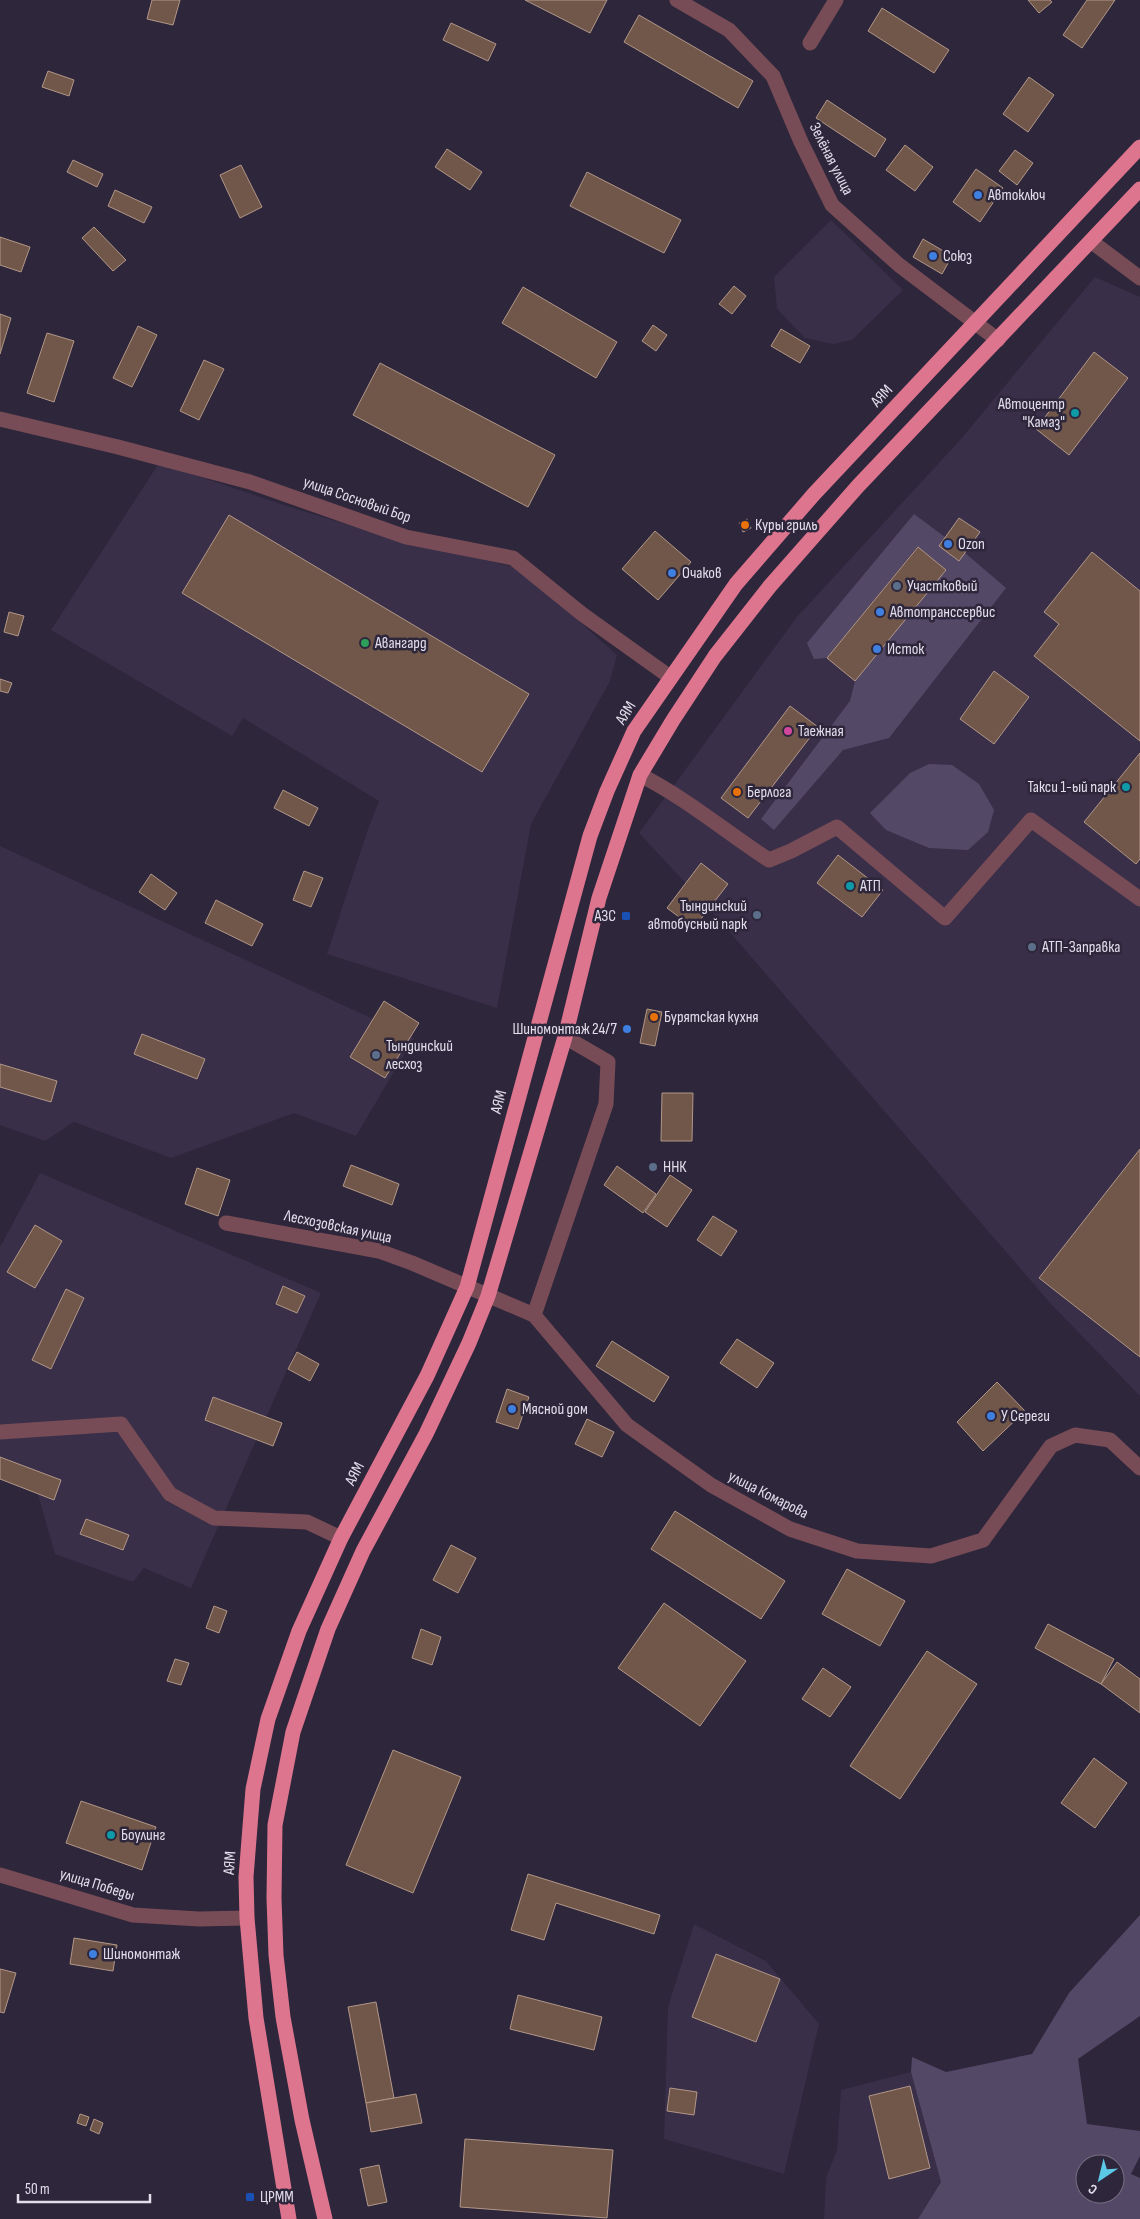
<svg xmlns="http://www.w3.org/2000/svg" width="1140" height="2219" viewBox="0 0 1140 2219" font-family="'Sofia Sans Condensed',sans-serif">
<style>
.built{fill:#392f49}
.green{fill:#544867;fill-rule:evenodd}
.building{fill:#70574a;stroke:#b29788}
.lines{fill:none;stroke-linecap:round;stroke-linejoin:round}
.street{stroke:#774c56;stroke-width:15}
.highway{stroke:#de758f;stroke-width:15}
.shop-dot{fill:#3f7fe0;stroke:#2e263b;stroke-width:2}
.culture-dot{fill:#0f9aa8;stroke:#2e263b;stroke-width:2}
.food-dot{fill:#e8710a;stroke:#2e263b;stroke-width:2}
.service-dot{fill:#5c6f8a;stroke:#2e263b;stroke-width:2}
.leisure-dot{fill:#2e9e5b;stroke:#2e263b;stroke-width:2}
.hotel-dot{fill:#d1479c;stroke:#2e263b;stroke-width:2}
.transit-dot{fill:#1a4fb4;stroke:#2e263b;stroke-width:2}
.labels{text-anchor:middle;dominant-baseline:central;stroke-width:5;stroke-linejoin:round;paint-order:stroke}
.street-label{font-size:16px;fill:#e3deec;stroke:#2e263b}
.poi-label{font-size:16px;fill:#e3deec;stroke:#2e263b;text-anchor:start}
</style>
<rect width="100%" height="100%" fill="#2e263b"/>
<g class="built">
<path d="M831,220L903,290L852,340L833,344L805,338L777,309L774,277Z"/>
<path d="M1095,277L1140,297V1396L1051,1304L708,907L639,833L797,617L961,439Z"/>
<path d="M159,463L293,508L405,542L519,568L617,655L610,681L531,824L497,1008L327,954L368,829L379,801L243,718L232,736L51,630Z"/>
<path d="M0,846L414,1038L356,1136L294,1113L171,1158L74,1122L45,1141L0,1125Z"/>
<path d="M40,1173L321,1293L191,1588L144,1568L133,1582L55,1554L37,1491L0,1476V1247Z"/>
<path d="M694,1924L766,1961L819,2024L784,2174L664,2139L668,2007Z"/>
<path d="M911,2072L941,2182L918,2219H824L826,2178L837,2150L841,2090Z"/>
</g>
<g class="green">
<path d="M914,514L957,546L1006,588L889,738L843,750L774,830L761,819L850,701L855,681L946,570L917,547L827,658L814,659L807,643Z"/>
<path d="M929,764L952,765L979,784L994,810L988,832L968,850L929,848L886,830L870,813L910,773Z"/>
<path d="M1140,1915V2016L1078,2059L1087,2124L1140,2131V2156L1131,2174L1140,2178V2219H918L941,2182L911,2072L912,2057L946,2072L1032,2054L1069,1993ZM1085,2164H1115V2194H1085Z"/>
</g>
<g class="building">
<path d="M152,0H180L173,25L147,19Z"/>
<path d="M525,0H607L590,33Z"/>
<path d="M1028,0H1050L1052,2L1039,13Z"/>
<path d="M1087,0H1115L1082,48L1063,35Z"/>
<path d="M882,8L949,50L934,73L868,31Z"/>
<path d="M639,15L753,81L738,108L624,42Z"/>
<path d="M451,23L496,44L488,61L443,40Z"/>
<path d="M48,71L74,80L69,96L42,87Z"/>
<path d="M1029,77L1054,95L1028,132L1003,114Z"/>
<path d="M827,100L886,139L875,157L816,118Z"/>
<path d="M905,145L933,167L915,191L886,170Z"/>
<path d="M447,149L482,172L470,190L435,167Z"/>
<path d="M1015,150L1033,163L1017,185L999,171Z"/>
<path d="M73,160L103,174L97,187L67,172Z"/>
<path d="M241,165L262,207L240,218L220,175Z"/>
<path d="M976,169L1003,188L980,222L953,202Z"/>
<path d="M587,172L681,220L664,253L570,206Z"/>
<path d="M115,190L152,207L144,223L108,206Z"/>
<path d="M94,227L126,260L113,271L82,238Z"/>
<path d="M0,237L30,247L21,272L0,265Z"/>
<path d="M923,239L952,256L942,274L913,257Z"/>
<path d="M734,286L746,296L732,314L719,304Z"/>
<path d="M523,287L617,342L596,378L502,323Z"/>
<path d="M0,314L11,318L0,354Z"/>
<path d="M653,325L667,335L656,351L642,341Z"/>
<path d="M138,326L157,335L132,387L113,378Z"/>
<path d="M781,329L810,346L800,363L771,346Z"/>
<path d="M47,333L74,341L54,402L27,393Z"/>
<path d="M1094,352L1128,378L1069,455L1036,429Z"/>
<path d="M204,360L224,369L199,420L180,411Z"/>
<path d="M380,363L555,455L528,507L353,415Z"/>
<path d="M229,515L529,694L482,772L182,593Z"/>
<path d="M959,518L980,532L959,561L939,546Z"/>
<path d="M747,519L751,528L743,532L739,523Z"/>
<path d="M655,531L691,562L658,600L622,569Z"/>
<path d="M918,547L946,570L855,681L827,658Z"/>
<path d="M1092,552L1140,591V741L1034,656L1059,624L1044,612Z"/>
<path d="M9,612L24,616L18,636L4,632Z"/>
<path d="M994,671L1029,697L994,744L960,719Z"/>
<path d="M0,679L12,683L8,693L0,691Z"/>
<path d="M790,706L818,727L748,818L721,798Z"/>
<path d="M1140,753V859L1136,864L1084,822Z"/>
<path d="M283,790L318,808L309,826L274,808Z"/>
<path d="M838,855L883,890L862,917L817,883Z"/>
<path d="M701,863L728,884L694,928L667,908Z"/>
<path d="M304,871L323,878L311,907L293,900Z"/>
<path d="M151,874L177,893L165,910L139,892Z"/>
<path d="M216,900L263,924L252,946L205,923Z"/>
<path d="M384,1001L419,1023L385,1078L350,1057Z"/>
<path d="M647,1009L662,1012L655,1046L640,1043Z"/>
<path d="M142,1034L205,1059L197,1079L134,1054Z"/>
<path d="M0,1064L57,1081L51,1102L0,1087Z"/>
<path d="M662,1093H693L692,1141H661Z"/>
<path d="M1140,1149V1357L1039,1278Z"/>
<path d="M351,1165L399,1184L392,1205L343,1186Z"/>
<path d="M617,1166L656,1194L643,1213L604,1185Z"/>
<path d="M197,1168L230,1180L218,1216L185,1204Z"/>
<path d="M670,1175L692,1190L667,1227L645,1212Z"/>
<path d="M713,1216L737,1231L721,1256L697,1240Z"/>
<path d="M35,1225L62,1241L35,1288L7,1272Z"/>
<path d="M283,1286L305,1296L297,1313L276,1304Z"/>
<path d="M66,1289L84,1298L51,1369L32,1360Z"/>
<path d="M737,1339L774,1363L757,1388L720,1363Z"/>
<path d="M612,1341L669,1377L654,1402L596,1366Z"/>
<path d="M297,1352L319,1364L310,1381L288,1369Z"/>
<path d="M997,1382L1025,1411L983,1451L957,1422Z"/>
<path d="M507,1389L529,1397L518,1429L496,1422Z"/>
<path d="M213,1397L282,1423L273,1446L205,1420Z"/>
<path d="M587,1419L614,1432L602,1457L575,1444Z"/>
<path d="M0,1457L61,1480L54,1500L0,1479Z"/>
<path d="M675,1511L785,1581L761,1619L651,1549Z"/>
<path d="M86,1519L129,1535L123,1550L80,1534Z"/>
<path d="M451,1545L476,1558L458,1593L433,1580Z"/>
<path d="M847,1569L905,1601L880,1646L822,1614Z"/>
<path d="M664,1603L746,1661L700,1726L618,1668Z"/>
<path d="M214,1606L227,1611L219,1633L206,1628Z"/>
<path d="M1048,1624L1114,1659L1101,1684L1035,1648Z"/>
<path d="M421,1629L441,1637L432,1665L412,1658Z"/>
<path d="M927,1651L977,1684L900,1799L850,1766Z"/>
<path d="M175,1659L189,1663L181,1685L167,1681Z"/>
<path d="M1117,1662L1140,1679V1713L1101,1684Z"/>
<path d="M823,1668L851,1687L830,1717L802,1699Z"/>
<path d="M393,1750L461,1777L413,1893L346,1865Z"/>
<path d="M1094,1758L1127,1783L1095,1828L1061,1803Z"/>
<path d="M81,1801L156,1827L142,1870L66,1843Z"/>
<path d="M528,1874L660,1915L654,1934L556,1903L544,1940L511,1930Z"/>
<path d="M74,1938L117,1945L113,1971L70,1964Z"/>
<path d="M716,1954L780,1979L756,2042L692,2017Z"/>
<path d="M0,1969L16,1973L4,2013L0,2012Z"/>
<path d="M518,1995L602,2017L594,2050L510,2029Z"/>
<path d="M376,2002L394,2098L366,2103L348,2007Z"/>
<path d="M910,2086L930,2168L889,2179L869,2096Z"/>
<path d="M670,2088L697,2092L694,2115L667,2111Z"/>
<path d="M416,2094L422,2123L371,2132L366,2103Z"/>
<path d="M80,2114L89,2117L86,2126L77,2123Z"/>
<path d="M94,2119L103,2123L99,2134L90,2130Z"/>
<path d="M465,2139L613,2150L607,2218L460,2207Z"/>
<path d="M379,2165L387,2202L368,2206L360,2169Z"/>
</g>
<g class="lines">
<g class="street">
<path d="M677,0L729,30L773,76L801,142L832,205L899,265L998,340"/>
<path d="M810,43L836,0"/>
<path d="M1092,242L1140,278"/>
<path d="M0,419L118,447L250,482L406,537L513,558L582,614L670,677"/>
<path d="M640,775C686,798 726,832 769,860L791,851L837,827L945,918L1031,820L1140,899"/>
<path d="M226,1223L379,1251L412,1263L534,1315L627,1425L711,1485L790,1529L857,1551L931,1556L983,1540L1051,1446L1075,1435L1110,1440L1140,1468"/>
<path d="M534,1315L606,1104L608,1062L565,1037"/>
<path d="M0,1432L121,1424L170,1494L214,1518L307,1522L341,1538"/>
<path d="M0,1875L133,1915L199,1919L247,1918"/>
</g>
<g class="highway">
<path d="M289,2219L256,2018L247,1918L246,1877L253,1789L268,1719L299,1631L341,1538L427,1376L467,1287L590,836L607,791L634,731L736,584L814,494L1140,147"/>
<path d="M325,2219L302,2120L283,2017L276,1955L274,1898L275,1825L293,1732L328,1629L363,1551L426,1434L469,1343L488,1296L565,1037L599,898L640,775L673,720L715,656L770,586L858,486L1140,189"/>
</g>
</g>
<g class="shop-dot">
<circle cx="978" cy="195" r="5"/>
<circle cx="933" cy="256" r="5"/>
<circle cx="948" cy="544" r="5"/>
<circle cx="672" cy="573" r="5"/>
<circle cx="880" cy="612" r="5"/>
<circle cx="877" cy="649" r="5"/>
<circle cx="627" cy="1029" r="5"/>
<circle cx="512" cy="1409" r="5"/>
<circle cx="991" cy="1416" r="5"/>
<circle cx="93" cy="1954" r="5"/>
</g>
<g class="culture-dot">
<circle cx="1075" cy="413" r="5"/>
<circle cx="1126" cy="787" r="5"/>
<circle cx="850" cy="886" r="5"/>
<circle cx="111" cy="1835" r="5"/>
</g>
<g class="food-dot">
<circle cx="745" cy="525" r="5"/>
<circle cx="737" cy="792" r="5"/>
<circle cx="654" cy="1017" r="5"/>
</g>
<g class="service-dot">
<circle cx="897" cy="586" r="5"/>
<circle cx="757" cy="915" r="5"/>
<circle cx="1032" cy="947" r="5"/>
<circle cx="376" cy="1055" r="5"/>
<circle cx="653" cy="1167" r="5"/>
</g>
<circle class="leisure-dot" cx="365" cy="643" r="5"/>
<circle class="hotel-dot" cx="788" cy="731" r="5"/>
<g class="transit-dot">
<rect x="621" y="911" width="10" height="10" rx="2.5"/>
<rect x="245" y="2192" width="10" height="10" rx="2.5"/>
</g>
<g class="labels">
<g class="street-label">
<text transform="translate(831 159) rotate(63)">Зелёная улица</text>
<text transform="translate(882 396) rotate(-47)">АЯМ</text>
<text transform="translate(357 500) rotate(19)">улица Сосновый Бор</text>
<text transform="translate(626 713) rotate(-58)">АЯМ</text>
<text transform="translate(499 1102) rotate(-75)">АЯМ</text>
<text transform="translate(338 1227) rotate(12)">Лесхозовская улица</text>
<text transform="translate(355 1474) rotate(-62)">АЯМ</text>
<text transform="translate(768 1495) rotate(27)">улица Комарова</text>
<text transform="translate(230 1863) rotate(-86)">АЯМ</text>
<text transform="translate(97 1885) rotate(17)">улица Победы</text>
</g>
<g class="poi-label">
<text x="988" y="195">Автоключ</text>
<text x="943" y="256">Союз</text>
<text x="1065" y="404" text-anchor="end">Автоцентр<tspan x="1065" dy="18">"Камаз"</tspan></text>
<text x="755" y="525">Куры гриль</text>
<text x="958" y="544">Ozon</text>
<text x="682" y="573">Очаков</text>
<text x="907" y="586">Участковый</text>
<text x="890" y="612">Автотранссервис</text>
<text x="375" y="643">Авангард</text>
<text x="887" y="649">Исток</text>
<text x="798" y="731">Таежная</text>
<text x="1116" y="787" text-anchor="end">Такси 1-ый парк</text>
<text x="747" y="792">Берлога</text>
<text x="860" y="886">АТП</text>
<text x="747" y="906" text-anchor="end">Тындинский<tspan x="747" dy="18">автобусный парк</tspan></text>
<text x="616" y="916" text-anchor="end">АЗС</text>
<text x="1042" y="947">АТП-Заправка</text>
<text x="664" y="1017">Бурятская кухня</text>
<text x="617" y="1029" text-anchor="end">Шиномонтаж 24/7</text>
<text x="386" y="1046">Тындинский<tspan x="386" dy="18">лесхоз</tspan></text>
<text x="663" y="1167">ННК</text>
<text x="522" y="1409">Мясной дом</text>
<text x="1001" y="1416">У Сереги</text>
<text x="121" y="1835">Боулинг</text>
<text x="103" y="1954">Шиномонтаж</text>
<text x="260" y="2197">ЦРММ</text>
</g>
</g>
<g transform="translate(1100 2179) rotate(215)"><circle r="24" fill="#2e263b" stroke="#767082"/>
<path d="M0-4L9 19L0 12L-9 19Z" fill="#5bc8e6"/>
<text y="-8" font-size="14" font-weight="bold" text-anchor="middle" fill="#e3deec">С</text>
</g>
<path d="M18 2194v8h132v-8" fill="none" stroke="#e3deec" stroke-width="2.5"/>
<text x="25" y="2194" font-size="15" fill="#e3deec" stroke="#2e263b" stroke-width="4" paint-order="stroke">50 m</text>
</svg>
